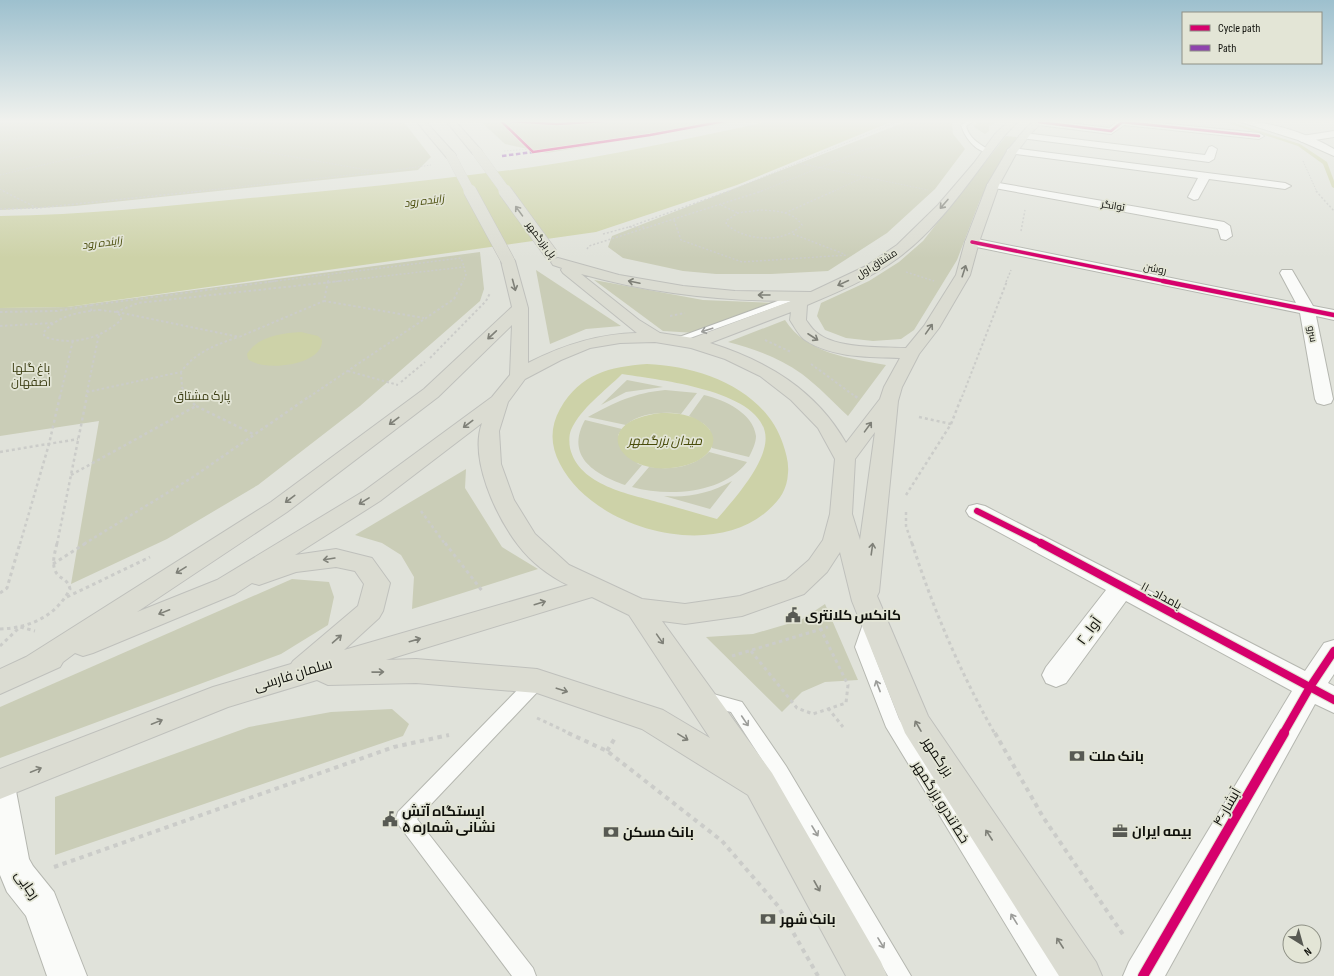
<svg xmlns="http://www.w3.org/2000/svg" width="1334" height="976" viewBox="0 0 1334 976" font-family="'Sofia Sans Condensed',Cairo,sans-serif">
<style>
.green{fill:#cacdb7}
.water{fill:#cdd2a8;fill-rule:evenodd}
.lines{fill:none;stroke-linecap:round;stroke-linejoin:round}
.stream{fill:#cdd2a8;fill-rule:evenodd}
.service-casing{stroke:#b5b7b0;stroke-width:2}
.minor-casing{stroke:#b5b7b0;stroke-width:2}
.tertiary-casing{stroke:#b5b7b0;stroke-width:2}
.primary-casing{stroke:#bfc0bc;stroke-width:2}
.path-far5{stroke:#cbccc9;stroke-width:1;stroke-dasharray:1.5 1.5;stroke-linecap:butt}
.path-far4{stroke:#cbccc9;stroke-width:1.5;stroke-dasharray:2 2;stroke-linecap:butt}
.path-far3{stroke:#cbccc9;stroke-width:2;stroke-dasharray:2.5 2.5;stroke-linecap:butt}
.path-far2{stroke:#cbccc9;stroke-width:2.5;stroke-dasharray:3 3;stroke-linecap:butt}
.path-far1{stroke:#cbccc9;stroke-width:3;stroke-dasharray:3.5 3.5;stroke-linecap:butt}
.path{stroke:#cbccc9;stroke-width:4;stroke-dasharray:4.5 4.5;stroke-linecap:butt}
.service{fill:#fafbf9;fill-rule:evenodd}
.minor{fill:#fafbf9;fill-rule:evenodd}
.tertiary{fill:#fafbf9;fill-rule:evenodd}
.primary{fill:#dbdcd2;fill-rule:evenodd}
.primary-bridge-far1-casing{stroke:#bfc0bc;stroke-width:10;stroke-linecap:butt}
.primary-bridge-casing{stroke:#bfc0bc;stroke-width:14;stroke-linecap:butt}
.primary-bridge-far1{stroke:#dbdcd2;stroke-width:10}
.primary-bridge{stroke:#dbdcd2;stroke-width:13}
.quiet{stroke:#8e44ad;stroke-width:2.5;stroke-dasharray:4.5 2.5;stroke-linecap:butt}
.cycleway-far5-casing{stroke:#e3e5d6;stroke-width:3.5}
.cycleway-far4-casing{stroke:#e3e5d6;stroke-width:5}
.cycleway-far3-casing{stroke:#e3e5d6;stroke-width:6}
.cycleway-far2-casing{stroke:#e3e5d6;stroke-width:8}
.cycleway-far1-casing{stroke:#e3e5d6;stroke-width:10}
.cycleway-casing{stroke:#e3e5d6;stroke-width:12}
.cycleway-far5{stroke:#d6006c;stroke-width:2.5}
.cycleway-far4{stroke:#d6006c;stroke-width:3.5}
.cycleway-far3{stroke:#d6006c;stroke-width:4.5}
.cycleway-far2{stroke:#d6006c;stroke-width:6}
.cycleway-far1{stroke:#d6006c;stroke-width:8}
.cycleway{stroke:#d6006c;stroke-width:10}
.oneway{stroke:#7f8078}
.oneway2{stroke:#9c9d9a}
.labels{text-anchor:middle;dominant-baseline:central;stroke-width:3.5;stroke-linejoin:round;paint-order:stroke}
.far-street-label{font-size:10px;fill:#0f100b;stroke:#e3e5d6}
.far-water-label{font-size:11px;font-style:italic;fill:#484b09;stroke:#e3e5d6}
.park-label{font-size:12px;fill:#383a0f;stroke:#e3e5d6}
.street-label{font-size:12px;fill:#0f100b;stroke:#e3e5d6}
.water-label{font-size:13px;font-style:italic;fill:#484b09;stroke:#e3e5d6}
.near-poi-label{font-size:14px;font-weight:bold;fill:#0f100b;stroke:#e3e5d6;text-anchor:start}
.near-street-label{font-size:14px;fill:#0f100b;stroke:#e3e5d6}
</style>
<rect width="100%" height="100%" fill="#e0e2da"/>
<g class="green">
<path d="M0,121H403L431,157L418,170L75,206L0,210Z"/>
<path d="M480,121H740L547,153L505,144Z"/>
<path d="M908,121H954L952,123L953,134L965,149L935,189L887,233L828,271L771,274H716L683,271L623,258L608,247L612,236Z"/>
<path d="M981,121H998L989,126V131L985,134L974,127L977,122Z"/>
<path d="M1006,136L1017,137L980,200L957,260L914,330L901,339L873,341L846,338L825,330L817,316L821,303L869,281L899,262L923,241Z"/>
<path d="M480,252L484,289L480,301L360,406L258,485L167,539L71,584L99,421L0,436V308L67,307Z"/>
<path d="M536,270L621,326L586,329L550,344Z"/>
<path d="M594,280L703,300L777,303L696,333L663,331Z"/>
<path d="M785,320C807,354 849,358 886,365L848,416C833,402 818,386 802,374C779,358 755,349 728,342Z"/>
<path d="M627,380L663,387L626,392L601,405Z"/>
<path d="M665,390L697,393L681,414C664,411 639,413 626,425L588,417C615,402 634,393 665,390Z"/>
<path d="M704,395C725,400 753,413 756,436C756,443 752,451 749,457L712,448L710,430L704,424L689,416Z"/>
<path d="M585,420L622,429L618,435L638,464L642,465L625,485C594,474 565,456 585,420Z"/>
<path d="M709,452L747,462C723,494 668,497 632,487L649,467C671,470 692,468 709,452Z"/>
<path d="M466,469L465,488L502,547L538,569L412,609L414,577L401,555L382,543L355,535Z"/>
<path d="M732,481L710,509L664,496C688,498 711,493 732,481Z"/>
<path d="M292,579L329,582L334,597L328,625L281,654L0,758V707Z"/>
<path d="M825,604L858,680L825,682L802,692L782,712L706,637L753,634L801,620Z"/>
<path d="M392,709L409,724L403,736L55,855V797L249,727L331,712Z"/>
</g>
<g class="water">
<path d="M771,121H893L737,185L596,232L67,307L0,308V216C83,215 167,206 250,198C344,190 439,180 533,167C613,155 692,138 771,121Z"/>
<path d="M301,332L318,336L322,340C323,366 263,372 248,359L247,354C258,336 282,333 301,332Z"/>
<path d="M647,364C700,366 765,389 783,444C786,453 789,463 788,473C787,491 779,501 765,513C707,560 593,528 560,464C550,445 550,427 560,409C581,373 609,367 647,364ZM622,374C657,380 781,391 764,449C758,472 733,501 717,519C698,514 680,508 661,503C630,494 579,486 570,448C569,442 569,435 571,430C581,408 605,391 622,374Z"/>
<path d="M661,413C676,413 692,414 704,424C727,443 703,462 683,466C623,481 583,422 661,413Z"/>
</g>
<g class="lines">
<path class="stream" d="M1222,121H1228L1300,144L1327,162L1334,181V188L1332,187L1323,164L1298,146Z"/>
<g class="service-casing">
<g id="service">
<path d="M968,121H974L966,126C969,138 978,143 989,150V152C976,153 964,136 961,125Z"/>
<path d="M791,296H804L808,298L804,300H795L679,342L676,343L671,340Z"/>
<path d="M871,615L876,617L878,621L871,647L899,719L1060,976H1037L886,727L855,647L864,621L866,617Z"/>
<path d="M537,674L543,676L545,681L543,686L417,819L533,968L536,976H512L398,824L396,818L398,812L531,676Z"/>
<path d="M706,692L742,702L786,766L911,976H888L774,778L731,712L700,704L698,699L700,694Z"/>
</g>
</g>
<g class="minor-casing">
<g id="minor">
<path d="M1035,121H1053L1109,128L1118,121H1139L1259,133L1264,136L1259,139L1124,125L1111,134L1039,125L1036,124Z"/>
<path d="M1334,131V137L1302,142L1297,139L1302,136Z"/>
<path d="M1024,133L1205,155L1209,147L1212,146L1217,149L1214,159L1209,162L1021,138L1019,136Z"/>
<path d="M1012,148L1285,183L1291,186L1285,189L1209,179L1198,199L1194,200L1188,197L1198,178L1008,153L1007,151L1008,149Z"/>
<path d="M993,182L1224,222L1230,226L1232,236L1226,240L1221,239L1218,229L989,187L987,185L989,183Z"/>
<path d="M972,238L1296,303L1280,273L1282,270H1292L1313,306L1334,310V320L1316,316L1333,399L1331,403L1324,405L1317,403L1315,399L1300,313L967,245L965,242L967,239Z"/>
<path d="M977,504L985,506L1305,671L1324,643L1334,640V674L1328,683L1334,686V713L1315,704L1165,976H1123L1129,962L1292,691L1126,601L1066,683L1056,687L1046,683L1042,675L1046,667L1106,590L969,516L966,511L969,506Z"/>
<path d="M0,776L12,780L16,791L29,859L33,866L54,892L87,976H47L26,916L7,892L0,875Z"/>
</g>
</g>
<g class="tertiary-casing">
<path id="tertiary" d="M1238,121C1269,121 1307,133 1334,149V156L1298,140Z"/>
</g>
<g class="primary-casing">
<g id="primary">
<path d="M416,121H425L455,154L456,156L455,158H447Z"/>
<path d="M446,121H455L481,150L482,152L481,154H473Z"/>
<path d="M1009,121H1018C1013,127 1007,132 1002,139C970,180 941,226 898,258C871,278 838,292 807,305L806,320C809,324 812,329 816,332C835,349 881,347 906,348L924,326L956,275L965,242L987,185L1007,151L1026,128L1034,121H1044L1032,132L1017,152L999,185L979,242L970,275L939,328L919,354L902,387L898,401L879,592L877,596L928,716L1096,962L1102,976H1059L905,733L852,601L840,552L827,572L804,594L742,616L685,624L662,621L772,773L881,962L887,976H846L748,795L642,729L537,693L416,683L328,685L317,680L228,707L0,799V769L213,687L291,664L293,661L358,606L364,584L355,571L336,567L296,572L259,585L252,583L235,594L93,653L83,656L75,653L63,662L60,667L0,694V669L26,657L271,502L424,389L512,307L501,261L503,258H513L515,261L528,308V363C563,345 597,334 637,333L563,273L561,270L562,268L553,265L551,262L553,259L558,258L619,275L683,286L735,291L811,292L866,266L897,245L938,205L974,163L995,134ZM581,274C650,293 719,301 791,301L693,338L660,333L639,320ZM791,312L790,320C794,326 799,336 805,340C832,358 869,357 900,358L884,387L880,399L846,443C816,390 767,361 710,343ZM512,325L510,375L492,397L364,491L217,580L137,612L287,512L438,397ZM655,342L691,348L725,359L760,376L791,400L818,428L835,459L830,514L823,540L809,560L786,580L740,596L685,604L642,599L569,565L535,534L514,500L501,464L499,431L508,402L525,379L561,360L590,348L620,343ZM482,423C469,459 496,516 518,545C531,562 549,576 568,585L344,650L379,618L383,611L390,583L372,558L336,549L295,555L380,501ZM875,432L860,540L852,514L855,459ZM592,597L629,615L710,738L663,710L537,669L416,659L386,660Z"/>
</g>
</g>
<g class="path-far5">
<path d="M501,121L533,152L650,135L725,121"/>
<path d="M507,121L557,124L605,121"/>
<path d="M63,125L168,135"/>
<path d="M0,141L19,138"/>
<path d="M202,141L213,121"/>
<path d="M504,151L531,149"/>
<path d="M0,153L21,138L63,125L69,121"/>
<path d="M1303,161L1317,192"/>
<path d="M798,163L928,190"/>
<path d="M0,175L171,135L367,170L389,171L431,165"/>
<path d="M0,189L5,192"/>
<path d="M191,192L377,172"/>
<path d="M727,192L899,121"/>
<path d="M759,192L864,150L876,147L926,121"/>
<path d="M832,192L864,177"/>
</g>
<g class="path-far4">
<path d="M3,191L37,208"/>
<path d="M1316,191L1334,211"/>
<path d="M721,205L738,213"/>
<path d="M0,209L37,208L201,191"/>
<path d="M761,210C776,211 793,211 802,225C783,244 745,241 726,224L727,220L738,213Z"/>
<path d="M785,213L834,191"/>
<path d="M674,220L681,240L742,262L848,255"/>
<path d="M629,227L729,191"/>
<path d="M1021,231L1025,210"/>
<path d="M603,234L629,227H646"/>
<path d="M793,234L844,254"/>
<path d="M587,249L589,246L762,191"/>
<path d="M906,272L934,281"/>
<path d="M268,282L461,258L464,267"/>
<path d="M328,282L329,274"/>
<path d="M332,282L464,267L466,275L463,282"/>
<path d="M1006,282L1011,270"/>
</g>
<g class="path-far3">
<path d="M328,281L324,301L424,318"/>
<path d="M99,310L116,312L121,316V320C100,339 72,346 45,337L43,333C57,316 78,312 99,310Z"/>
<path d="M91,311L92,305L276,281"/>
<path d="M0,312L57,311L92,305"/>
<path d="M116,312L138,303L341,281"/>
<path d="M117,312L239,337L324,301"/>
<path d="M670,316L685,313"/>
<path d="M0,326L53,323"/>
<path d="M765,340L791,352"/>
<path d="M430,358L486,301L490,293"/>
<path d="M811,364L856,397"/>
<path d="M348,371L398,385"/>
<path d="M181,372L182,387L187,397"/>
<path d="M401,382L425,362"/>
<path d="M87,392L181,372C195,352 216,345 238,337"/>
<path d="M60,397L73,340"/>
<path d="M86,397L99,334"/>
<path d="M309,397L454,299L463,281"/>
<path d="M962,397L1007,281"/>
</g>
<g class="path-far2">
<path d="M855,396L859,399"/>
<path d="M196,406L255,435"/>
<path d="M919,417L951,424"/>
<path d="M0,452L78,439"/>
<path d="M71,475L196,406L186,396"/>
<path d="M906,495L951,424L962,396"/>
<path d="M421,511L445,544"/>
<path d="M906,512V526L912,544"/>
<path d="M20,544L49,444L60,396"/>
<path d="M57,544L87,396"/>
<path d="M84,544L193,477L310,396"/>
</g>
<g class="path-far1">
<path d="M445,543L483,592"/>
<path d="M912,543C933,609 961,674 995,734"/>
<path d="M53,564L86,543"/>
<path d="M0,593L7,588L20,543"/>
<path d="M67,597L150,557"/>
<path d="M0,629C30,628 56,616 70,589C68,580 63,580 58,575C50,566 55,553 57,543"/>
<path d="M0,646L20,627L35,631"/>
<path d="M751,651L797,708L813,714L846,703L848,685L821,630"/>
<path d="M732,656L828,627"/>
<path d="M828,708L843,727"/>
<path d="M537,718L571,734"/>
</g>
<g class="path">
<path d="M568,733L607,751L722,841L778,906L818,976"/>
<path d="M995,733L1043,817L1124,936"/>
<path d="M607,751L615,738"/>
<path d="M54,867L394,747L449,735"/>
</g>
<use href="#service" class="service"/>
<use href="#minor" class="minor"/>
<use href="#tertiary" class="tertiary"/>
<use href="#primary" class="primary"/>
<g class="primary-bridge-far1-casing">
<g id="primary-bridge-far1">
<path d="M477,152L506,192"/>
<path d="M451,156L470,192"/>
</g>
</g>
<g class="primary-bridge-casing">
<g id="primary-bridge">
<path d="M470,191L508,261"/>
<path d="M505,191L551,254"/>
</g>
</g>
<use href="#primary-bridge-far1" class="primary-bridge-far1"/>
<use href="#primary-bridge" class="primary-bridge"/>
<path class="quiet" d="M502,156L533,152"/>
<g class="cycleway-far5-casing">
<g id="cycleway-far5">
<path d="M501,121L533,152L650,135L725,121"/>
<path d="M507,121L557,124L605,121"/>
<path d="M1039,122L1111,131L1122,122L1259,136"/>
</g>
</g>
<g class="cycleway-far4-casing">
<path id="cycleway-far4" d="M972,242L1168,282"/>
</g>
<g class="cycleway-far3-casing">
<path id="cycleway-far3" d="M1163,281L1334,315"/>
</g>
<g class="cycleway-far2-casing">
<path id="cycleway-far2" d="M977,511L1043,544"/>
</g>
<g class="cycleway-far1-casing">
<g id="cycleway-far1">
<path d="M1041,543L1334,700"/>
<path d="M1283,734L1310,687L1334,651"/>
</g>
</g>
<g class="cycleway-casing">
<path id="cycleway" d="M1143,976L1284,733"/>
</g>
<use href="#cycleway-far5" class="cycleway-far5"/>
<use href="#cycleway-far4" class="cycleway-far4"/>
<use href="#cycleway-far3" class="cycleway-far3"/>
<use href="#cycleway-far2" class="cycleway-far2"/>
<use href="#cycleway-far1" class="cycleway-far1"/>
<use href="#cycleway" class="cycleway"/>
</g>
<defs><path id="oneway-shaft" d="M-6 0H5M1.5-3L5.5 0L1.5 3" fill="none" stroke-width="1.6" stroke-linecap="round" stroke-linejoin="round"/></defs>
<g class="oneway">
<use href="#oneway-shaft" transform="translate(944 204) rotate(131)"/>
<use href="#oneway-shaft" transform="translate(519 211) rotate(-126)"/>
<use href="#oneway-shaft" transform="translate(964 271) rotate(-72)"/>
<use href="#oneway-shaft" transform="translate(634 282) rotate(-168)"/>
<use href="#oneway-shaft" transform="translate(843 283) rotate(155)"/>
<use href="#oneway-shaft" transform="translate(514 285) rotate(75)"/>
<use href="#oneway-shaft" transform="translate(764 295) rotate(-180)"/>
<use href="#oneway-shaft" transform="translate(929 329) rotate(-55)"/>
<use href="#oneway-shaft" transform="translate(492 335) rotate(137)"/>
<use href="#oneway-shaft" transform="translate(813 337) rotate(33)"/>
<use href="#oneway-shaft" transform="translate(394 421) rotate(143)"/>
<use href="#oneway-shaft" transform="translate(468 424) rotate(143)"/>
<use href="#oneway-shaft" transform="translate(868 427) rotate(-54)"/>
<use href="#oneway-shaft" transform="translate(290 499) rotate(143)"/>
<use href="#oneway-shaft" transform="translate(364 501) rotate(148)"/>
<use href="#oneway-shaft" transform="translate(872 549) rotate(-82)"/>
<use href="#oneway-shaft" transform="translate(329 559) rotate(171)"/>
<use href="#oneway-shaft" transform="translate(181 570) rotate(148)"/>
<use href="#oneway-shaft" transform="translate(540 603) rotate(-17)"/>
<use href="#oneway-shaft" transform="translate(164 612) rotate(158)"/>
<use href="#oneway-shaft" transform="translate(337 639) rotate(-41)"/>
<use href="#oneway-shaft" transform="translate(660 639) rotate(55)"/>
<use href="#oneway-shaft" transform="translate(415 640) rotate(-16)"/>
<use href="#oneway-shaft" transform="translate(378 672) rotate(-1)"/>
<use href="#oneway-shaft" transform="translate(562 690) rotate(18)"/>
<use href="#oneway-shaft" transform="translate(157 722) rotate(-22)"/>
<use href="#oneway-shaft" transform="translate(918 726) rotate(-120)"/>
<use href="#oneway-shaft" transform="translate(683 737) rotate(31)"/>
<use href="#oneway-shaft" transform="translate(36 770) rotate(-22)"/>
<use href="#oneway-shaft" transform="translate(989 835) rotate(-123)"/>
<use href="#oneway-shaft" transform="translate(817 886) rotate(61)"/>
<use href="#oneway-shaft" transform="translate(1060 943) rotate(-123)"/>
</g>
<g class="oneway2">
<use href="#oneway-shaft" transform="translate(707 330) rotate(162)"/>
<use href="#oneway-shaft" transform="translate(878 686) rotate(-111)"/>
<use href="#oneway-shaft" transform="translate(745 721) rotate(56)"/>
<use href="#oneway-shaft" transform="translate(815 831) rotate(59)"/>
<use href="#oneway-shaft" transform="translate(1014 919) rotate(-122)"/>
<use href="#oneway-shaft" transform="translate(881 943) rotate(59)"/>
</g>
<linearGradient id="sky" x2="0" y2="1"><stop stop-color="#9dc0ce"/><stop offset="0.47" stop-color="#f1f2ee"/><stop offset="1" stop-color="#f1f2ee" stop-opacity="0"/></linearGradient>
<rect width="1334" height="258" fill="url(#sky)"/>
<defs>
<g id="civic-bare" transform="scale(1.2)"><path d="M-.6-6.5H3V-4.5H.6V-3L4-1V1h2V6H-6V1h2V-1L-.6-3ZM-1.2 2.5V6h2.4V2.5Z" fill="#585a53" stroke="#e3e5d6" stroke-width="2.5" paint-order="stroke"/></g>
<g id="bank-bare" transform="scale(1.2)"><path d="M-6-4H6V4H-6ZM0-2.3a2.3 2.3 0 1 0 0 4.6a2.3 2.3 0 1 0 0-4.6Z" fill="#585a53" stroke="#e3e5d6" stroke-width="2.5" paint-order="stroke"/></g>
<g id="office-bare" transform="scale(1.2)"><path d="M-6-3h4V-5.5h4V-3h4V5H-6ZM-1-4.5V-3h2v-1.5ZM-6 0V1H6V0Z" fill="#585a53" stroke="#e3e5d6" stroke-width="2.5" paint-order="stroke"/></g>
</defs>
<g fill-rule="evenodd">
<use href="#civic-bare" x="793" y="615"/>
<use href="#bank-bare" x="1077" y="756"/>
<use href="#civic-bare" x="390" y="819"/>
<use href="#office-bare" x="1120" y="831"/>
<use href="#bank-bare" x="611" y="832"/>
<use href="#bank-bare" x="768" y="919"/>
</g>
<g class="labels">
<g class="far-street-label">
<text transform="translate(1113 206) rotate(10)">توانگر</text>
<text transform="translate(541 240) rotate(53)">پل بزرگمهر</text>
<text transform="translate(877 264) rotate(-32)">مشتاق اول</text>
<text transform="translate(1155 269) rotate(11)">روشن</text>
<text transform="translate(1312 334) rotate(79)">سرو</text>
</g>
<g class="far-water-label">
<text transform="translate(424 201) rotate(-7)">زاینده رود</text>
<text transform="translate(102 243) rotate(-7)">زاینده رود</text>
</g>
<g class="park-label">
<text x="31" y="368">باغ گلها<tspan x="31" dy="14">اصفهان</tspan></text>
<text x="202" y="396">پارک مشتاق</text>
</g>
<g class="street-label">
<text transform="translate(1161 596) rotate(28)">۱۱ _بامداد</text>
</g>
<g class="water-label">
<text x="665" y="441">میدان بزرگمهر</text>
</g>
<g class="near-poi-label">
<text x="805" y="615">کانکس کلانتری</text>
<text x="1089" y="756">بانک ملت</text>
<text x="402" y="811">ایستگاه آتش<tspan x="402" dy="16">نشانی شماره ۵</tspan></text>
<text x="1132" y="831">بیمه ایران</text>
<text x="623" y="832">بانک مسکن</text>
<text x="780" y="919">بانک شهر</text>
</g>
<g class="near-street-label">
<text transform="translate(1089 631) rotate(-53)">۲_ آوا</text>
<text transform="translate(293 675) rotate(-17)">سلمان فارسی</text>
<text transform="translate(938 757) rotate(57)">بزرگمهر</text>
<text transform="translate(941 802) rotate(58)">خط تندرو بزرگمهر</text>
<text transform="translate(1227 807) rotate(-60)">۴-آبشار</text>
<text transform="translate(27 885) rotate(55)">رجایی</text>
</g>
</g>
<rect x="1182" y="12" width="140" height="52" fill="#e3e5d6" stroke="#8e9085"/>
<rect x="1190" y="25" width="20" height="6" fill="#d6006c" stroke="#8e9085"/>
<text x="1218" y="32" font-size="12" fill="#0f100b">Cycle path</text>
<rect x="1190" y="45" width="20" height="6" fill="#8e44ad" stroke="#8e9085"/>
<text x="1218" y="52" font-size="12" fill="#0f100b">Path</text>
<g transform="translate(1302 944) rotate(143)"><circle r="19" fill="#e3e5d6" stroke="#8e9085"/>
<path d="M0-3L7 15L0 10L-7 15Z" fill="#585a53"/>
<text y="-6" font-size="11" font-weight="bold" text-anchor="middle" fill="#0f100b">N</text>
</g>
</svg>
